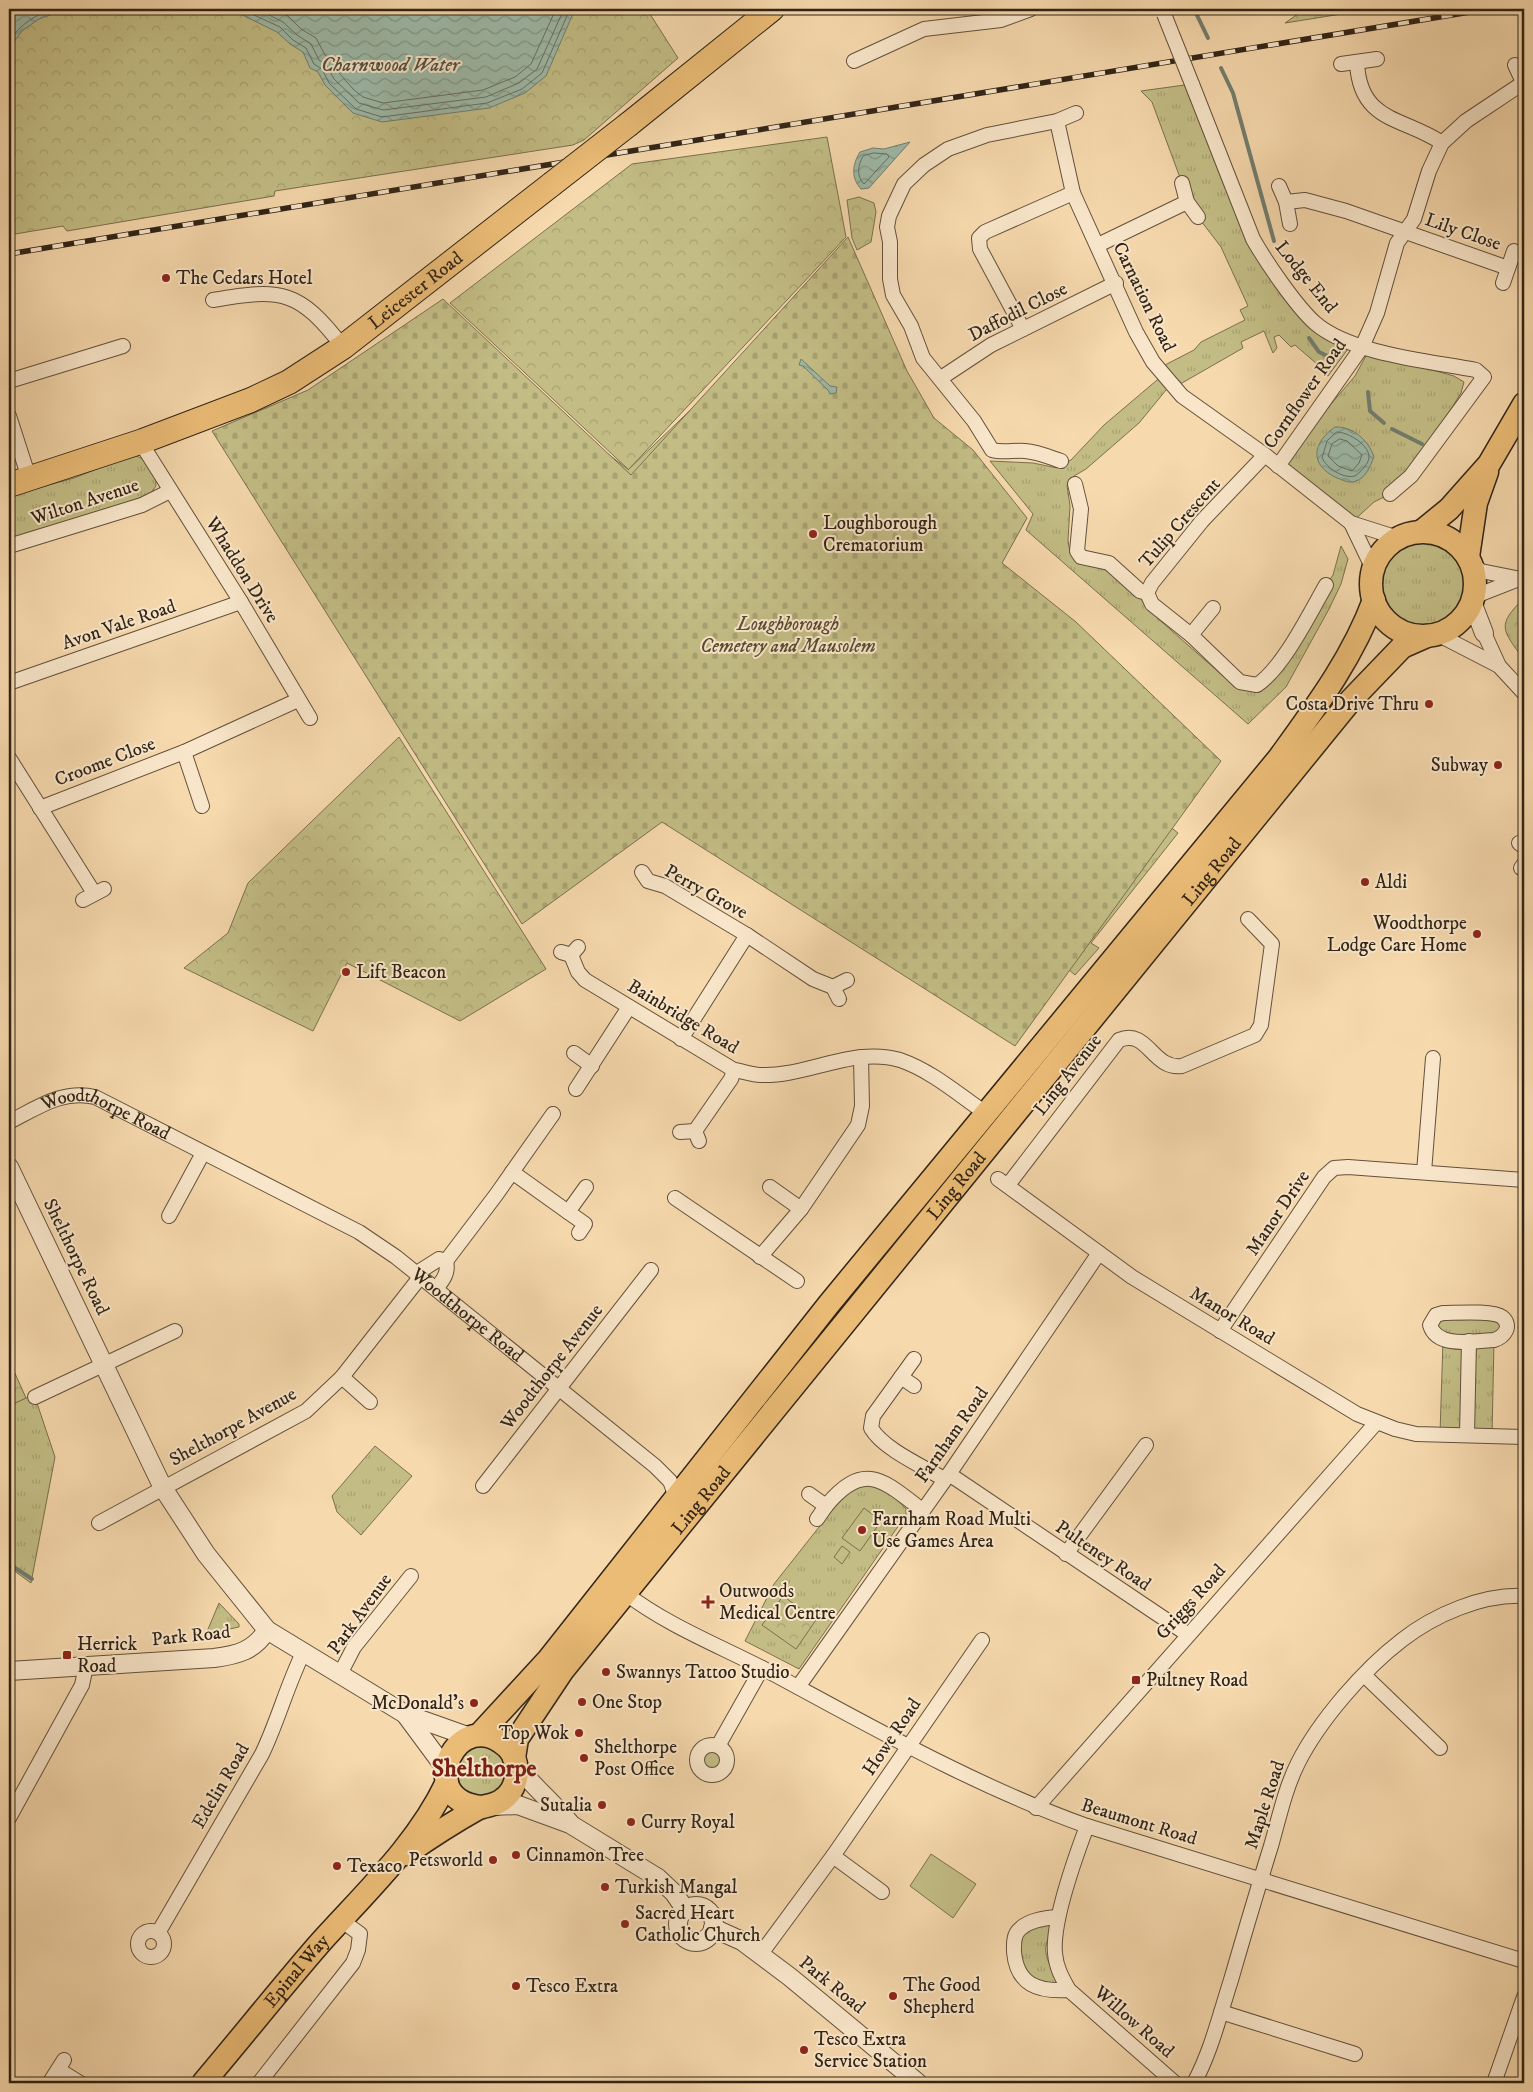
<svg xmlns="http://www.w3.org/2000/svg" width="1533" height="2092" viewBox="0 0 1533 2092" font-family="'IM FELL DW Pica',serif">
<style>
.grass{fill:url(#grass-tufts);stroke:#7a704e}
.forest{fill:url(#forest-crowns);stroke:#7a704e}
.cemetery{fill:url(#cemetery-stones);stroke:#7a704e}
.garden{fill:#c3bd85;stroke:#7a704e}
.water{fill:url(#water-waves);stroke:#727e6f}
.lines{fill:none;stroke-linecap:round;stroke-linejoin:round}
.shore{stroke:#676f60;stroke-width:1}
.stream{stroke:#727e6f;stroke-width:4}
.minor-casing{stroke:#62513c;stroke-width:16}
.tertiary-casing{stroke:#62513c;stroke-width:20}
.primary-casing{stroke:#312417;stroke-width:25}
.trunk-casing{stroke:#312417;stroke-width:26}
.minor{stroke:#f9e6ca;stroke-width:14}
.tertiary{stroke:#f9e6ca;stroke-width:18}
.primary{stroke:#ebbc76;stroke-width:22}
.trunk{stroke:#ebbc76;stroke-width:24}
.rail-casing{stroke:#312417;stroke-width:5.5}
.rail{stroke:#f9e6ca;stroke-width:4;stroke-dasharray:11;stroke-linecap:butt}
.minor-bridge-casing{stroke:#62513c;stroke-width:16;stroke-linecap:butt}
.trunk-bridge-casing{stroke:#312417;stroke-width:26;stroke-linecap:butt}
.minor-bridge{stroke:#f9e6ca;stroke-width:14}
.trunk-bridge{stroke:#ebbc76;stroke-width:24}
.poi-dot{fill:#8f2418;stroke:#f9e6ca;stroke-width:2}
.labels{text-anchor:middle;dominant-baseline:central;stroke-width:4;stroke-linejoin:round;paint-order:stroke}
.street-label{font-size:19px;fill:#312417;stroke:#f9e6ca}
.poi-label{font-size:19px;fill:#312417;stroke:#f9e6ca;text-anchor:start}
.park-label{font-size:19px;font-style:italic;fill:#564a32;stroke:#f9e6ca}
.water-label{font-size:20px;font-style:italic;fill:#515143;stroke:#f9e6ca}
.district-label{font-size:24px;font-weight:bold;fill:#7a1f14;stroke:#f9e6ca}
</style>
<defs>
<pattern id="grass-tufts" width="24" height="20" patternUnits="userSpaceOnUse" patternTransform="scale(1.25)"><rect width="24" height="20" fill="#c3bd85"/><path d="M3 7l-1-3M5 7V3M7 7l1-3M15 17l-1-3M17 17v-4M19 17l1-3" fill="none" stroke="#a8a272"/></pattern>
<pattern id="forest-crowns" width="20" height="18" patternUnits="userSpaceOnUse" patternTransform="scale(1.25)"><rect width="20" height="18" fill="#c3bd85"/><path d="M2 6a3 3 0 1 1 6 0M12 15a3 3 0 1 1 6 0" fill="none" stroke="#a8a272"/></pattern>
<pattern id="cemetery-stones" width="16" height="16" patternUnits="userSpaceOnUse" patternTransform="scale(1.25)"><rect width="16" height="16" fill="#c3bd85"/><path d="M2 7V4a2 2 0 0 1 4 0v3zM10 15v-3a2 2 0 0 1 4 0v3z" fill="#a8a272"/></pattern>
<pattern id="water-waves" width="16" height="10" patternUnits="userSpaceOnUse" patternTransform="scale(1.25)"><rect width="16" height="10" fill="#9dbaa9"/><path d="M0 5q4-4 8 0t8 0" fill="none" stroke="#819789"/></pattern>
</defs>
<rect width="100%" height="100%" fill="#f6d9ad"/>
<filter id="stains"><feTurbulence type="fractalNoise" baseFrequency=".004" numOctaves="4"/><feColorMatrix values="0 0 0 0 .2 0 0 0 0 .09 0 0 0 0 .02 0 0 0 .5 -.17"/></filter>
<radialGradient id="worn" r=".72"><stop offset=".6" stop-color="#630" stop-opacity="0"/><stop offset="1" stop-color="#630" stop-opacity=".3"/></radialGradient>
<g class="grass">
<path d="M1192,84L1265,259L1348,349L1328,376L1316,369L1317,364L1295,345L1291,347L1279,335L1274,337L1277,348L1273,353L1264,331L1241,342L1243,348L1182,383L1167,379L1171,384L1139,423L1086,469L1074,476L1067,485L1070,506L1068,540L1070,553L1074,557L1109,563L1147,593L1142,600L1146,608L1223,676L1257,685L1333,575L1341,546L1348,559L1341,584L1329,609L1286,687L1248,724L1026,530L1033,514L990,461L1033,463L1057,468L1071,460L1104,425L1163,375L1165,365L1194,350L1201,342L1245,320L1240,310L1248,306L1221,247L1198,217L1182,183L1152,102L1141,91Z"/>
<path d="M1368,352L1454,376L1464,382L1461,393L1434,436L1390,494L1374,502L1351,523L1278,466L1355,376Z"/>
<path d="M137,456C148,461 156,474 156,486L148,497L9,540V496L74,478L127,457Z"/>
<circle cx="1423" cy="584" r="52"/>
<path d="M1493,1314L1506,1323L1494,1341L1492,1436L1440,1434L1443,1340L1431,1320Z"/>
<path d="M35,1397L55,1457L31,1583L9,1567V1416L13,1412V1404L26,1398Z"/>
<path d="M375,1446L412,1476L361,1535L337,1512L332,1496Z"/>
<path d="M859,1485C879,1484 893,1494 906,1509V1515L799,1669L745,1641L774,1584L846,1493Z"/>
<path d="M219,1603L239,1624V1627L206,1634Z"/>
<path d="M480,1744L503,1757L507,1774L504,1783L492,1794L484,1797L468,1793L456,1781L458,1757Z"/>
<circle cx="712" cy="1760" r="15"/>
<path d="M1045,1918L1057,1927C1033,1950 1052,1970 1069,1990L1021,1977L1019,1930Z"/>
</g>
<g class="forest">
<path d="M9,9H656L650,14L678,58L584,140L573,145L275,191L274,196L67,231L63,226L9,235Z"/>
<path d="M1305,9H1373L1285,23Z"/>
<path d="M827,137L846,237L629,469L706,395L653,510L564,420L629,470L450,303L632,164Z"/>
<path d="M859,197L874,203L876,212L871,242L857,250L852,238L847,200Z"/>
<path d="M1524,598V660C1502,629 1496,626 1524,598Z"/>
<path d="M399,737L546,969L460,1021L347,963L313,1031L184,968L228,933L248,883Z"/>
<path d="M1169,826L1178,833L1091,943L1099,948L1075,975L1061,963Z"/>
<path d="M9,1360L26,1398L13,1404V1412L9,1416Z"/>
<path d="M783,1596L816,1620L796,1649L762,1625Z"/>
</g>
<path class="cemetery" d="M848,237L907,371L934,418L973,450L1027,518L1002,563L1076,622L1221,761L1015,1046L662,822L522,924L212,431L308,390L443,299L631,475Z"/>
<g class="garden">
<path d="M864,1508L881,1521L860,1551L842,1538Z"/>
<path d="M842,1546L850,1552L842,1564L834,1557Z"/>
<path d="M931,1854L976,1884L953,1918L910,1886Z"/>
</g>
<g class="water">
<path d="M9,9H67L39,19L23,30L9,48Z"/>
<path d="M230,9H575L546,76L525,93L489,108L382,122L353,113L325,85L318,72L310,68L303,52L290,44L277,32Z"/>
<path d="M910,142L869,188L861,189C851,178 852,165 860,152L873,148L884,149Z"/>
<path d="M801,359L830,386L837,387L836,393L830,394L828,390L803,366L799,365Z"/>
<path d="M1335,427C1353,426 1369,441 1374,457C1370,466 1366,478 1356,481C1349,484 1343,480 1337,478C1309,465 1312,443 1335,427Z"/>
</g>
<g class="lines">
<g class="shore">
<path d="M241,9L280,27L293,40L306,48L314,64L322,69L329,83L356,109L382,117L487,103L522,89L542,73L570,9"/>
<path d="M257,9L283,22L297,35L311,44L319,60L327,66L334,79L359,103L383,110L486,97L519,83L537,69L564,9"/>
<path d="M274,9L288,16L301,29L316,38L325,55L332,60L340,74L354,90L363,97L383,103L483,90L515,77L531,64L556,9"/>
<path d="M9,40C22,24 34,15 54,9"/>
<path d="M874,153L887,154L889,157L864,184C856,176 858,165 863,156Z"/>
<path d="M1337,432C1348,432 1370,445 1369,458C1368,465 1360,472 1355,476C1343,479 1327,468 1322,458L1327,441Z"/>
<path d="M1340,439L1347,441L1362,455L1359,463L1352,471L1338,466L1328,456L1332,444Z"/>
</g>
<g class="stream">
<path d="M1194,9L1208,38"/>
<path d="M1334,10L1335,9"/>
<path d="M1221,68L1233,93L1274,241"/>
<path d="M1309,338L1319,352L1334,359"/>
<path d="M1368,392L1370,411L1384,423"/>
<path d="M1392,429L1422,444"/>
<path d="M1520,655L1524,651"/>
<path d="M9,1424L12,1420"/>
<path d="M9,1564L32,1579"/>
</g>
<g class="minor-casing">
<g id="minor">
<path d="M854,61L924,29L1001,20L1031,9"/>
<path d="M1357,63C1360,123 1404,117 1442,143"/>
<path d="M1341,64L1377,59"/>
<path d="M1515,65L1524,84"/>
<path d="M1192,84L1253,239C1266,262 1296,306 1315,323C1351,354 1429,361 1476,370L1484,377L1411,476L1390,494"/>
<path d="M1057,121L1073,193L1136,332L1153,362L1182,396L1265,455L1351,523L1398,538"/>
<path d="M1182,183L1187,202L1198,217"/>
<path d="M1279,186L1286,202L1290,224"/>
<path d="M1286,202L1305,200L1346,211L1508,268"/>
<path d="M1098,245L1187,202"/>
<path d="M1503,283L1514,251"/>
<path d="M213,300C282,288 299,290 343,347"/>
<path d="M1023,329L980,249L979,238L985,232L1073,193"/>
<path d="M941,378L991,345L1116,283"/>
<path d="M9,381L123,346"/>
<path d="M9,416L29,478"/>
<path d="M143,441L146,451L241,602L310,718"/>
<path d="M1265,455L1202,521L1152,583L1147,593L1152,604L1191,635L1240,682L1257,685C1283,668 1310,613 1326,585"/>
<path d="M1061,461C1049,457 1038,452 1025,451C1014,450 1003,453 992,450L974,421L923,358L911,326L893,295L890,279V242L887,227L889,216L904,184L924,165L948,149L987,135L1057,121L1076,113"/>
<path d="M1278,466L1362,347L1377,313L1397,243L1414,219L1429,171L1442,143L1466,121L1523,83"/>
<path d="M1075,484L1081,509L1077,551L1081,557L1109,563L1140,591L1147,593"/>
<path d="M1351,523L1373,569"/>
<path d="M9,546L142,505L170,491"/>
<path d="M1471,563L1481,571L1521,579"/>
<path d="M1473,597L1524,577"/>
<path d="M1484,633L1499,666"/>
<path d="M1437,634L1499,666L1524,693"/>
<path d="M1191,635L1213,608"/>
<path d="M9,683L241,602"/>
<path d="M184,752L202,806"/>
<path d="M9,758L94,893"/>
<path d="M40,808L184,752L298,700"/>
<path d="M1519,843L1524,847"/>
<path d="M1521,868L1524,864"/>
<path d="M642,872L648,881L665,886L747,935L813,979L833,987"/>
<path d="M83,900L104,889"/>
<path d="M561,952L571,955L578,947"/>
<path d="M571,955L578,972L585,980L734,1070C742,1071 752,1075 760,1075C807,1077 853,1046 900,1060C932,1071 959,1095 987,1114"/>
<path d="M839,999L833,987L847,980"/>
<path d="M681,1039L747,935"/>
<path d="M574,1053L592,1066"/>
<path d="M576,1089L629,1007"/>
<path id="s1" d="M9,1122C37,1108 63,1089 95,1097L359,1232L396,1257L655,1466L670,1481L676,1497"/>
<path d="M695,1131L731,1079L734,1070"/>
<path d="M680,1132L695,1131L699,1141"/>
<path d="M512,1172L568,1212"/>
<path d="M1424,1172L1433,1058"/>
<path d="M998,1179L1132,1277L1357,1414L1395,1429L1416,1434L1524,1437"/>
<path d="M1008,1185L1119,1040C1148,1028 1152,1070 1182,1066L1255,1035L1261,1025L1272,944L1248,919"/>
<path d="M770,1187L801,1209"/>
<path d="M675,1198L797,1281"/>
<path d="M169,1216L203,1153"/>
<path d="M579,1233L585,1224L568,1212L586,1187"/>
<path d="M760,1257L801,1209L858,1125L862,1106L861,1057"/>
<path d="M446,1261L496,1195L553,1114"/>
<path d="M417,1273L439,1259L446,1261C449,1273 443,1280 436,1289"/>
<path d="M1443,1313C1455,1313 1493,1310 1502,1317C1513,1326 1504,1337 1494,1340C1474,1341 1437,1349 1430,1325L1436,1315Z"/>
<path d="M1220,1331L1324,1177L1334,1168L1348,1167L1524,1180"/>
<path d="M914,1359L873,1416L871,1428C883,1449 924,1467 944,1479"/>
<path d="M342,1377L370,1402"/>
<path d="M901,1377L914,1386"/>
<path d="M35,1397L175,1331"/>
<path d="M1467,1435L1469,1341"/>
<path d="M949,1474L1187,1634"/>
<path d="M483,1486L651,1270"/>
<path d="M809,1494L826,1506C864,1460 883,1480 922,1510"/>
<path d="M817,1519L826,1506"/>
<path d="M99,1523L306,1411L342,1377L421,1276"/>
<path d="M1066,1554L1146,1445"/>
<path d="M625,1593C668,1626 720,1646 768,1671C872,1727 975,1786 1087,1826L1524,1961"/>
<path d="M340,1674L354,1647L411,1576"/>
<path d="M1364,1675L1440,1748"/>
<path d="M798,1687L949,1474L1099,1253"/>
<circle cx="712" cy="1760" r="15"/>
<path d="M718,1746L762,1668"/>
<path d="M1036,1808L1376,1423"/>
<path d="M9,1818L82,1685L86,1666"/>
<path d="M1087,1826C1075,1858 1052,1921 1055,1953C1056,1967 1062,1978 1069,1990L1175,2083"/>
<path d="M833,1856L882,1892"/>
<path d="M1058,1917C1045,1918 1028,1920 1019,1930C1013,1936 1014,1945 1014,1952C1017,1985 1038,1992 1069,1990"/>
<circle cx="151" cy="1944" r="13"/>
<path d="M158,1933L262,1754C278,1721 287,1685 304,1651"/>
<path d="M760,1955L833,1856L982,1640"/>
<path d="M1221,2012L1355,2054"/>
<path d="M59,2070L80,2083"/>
<path d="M50,2082L64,2060"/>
<path d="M259,2083L353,1963L358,1950L360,1934L341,1920"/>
<path d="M1194,2083C1211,2052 1220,2014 1231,1980C1244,1935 1257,1891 1271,1846C1279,1818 1285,1789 1298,1763C1319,1721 1364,1669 1402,1640C1434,1615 1482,1594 1524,1596"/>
<path d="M1494,2083L1524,1997"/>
</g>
</g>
<g class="tertiary-casing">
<g id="tertiary">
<path d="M1472,602L1484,633"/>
<path d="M9,1167L163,1488L206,1554L267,1630L405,1714L470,1737"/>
<path d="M9,1671L214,1658C237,1655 254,1651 267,1630"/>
<path d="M405,1714L445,1768"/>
<path d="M517,1766C533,1786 553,1803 570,1823"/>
<path d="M493,1806L518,1805L570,1824L658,1878L674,1893L685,1909"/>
<circle cx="696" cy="1924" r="18"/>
<path d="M713,1928L742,1941L790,1977L918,2083"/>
</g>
</g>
<g class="primary-casing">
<g id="primary">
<path d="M1422,531L1449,509L1489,464L1524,404"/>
<circle cx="1423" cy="584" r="52"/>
<path d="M1468,557L1476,503L1487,472"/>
<path d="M479,1735L548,1660L829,1304L1279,758C1315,708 1352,659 1374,600"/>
<path id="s2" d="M514,1758L517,1739L563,1670L1351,700L1402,647L1427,636"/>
<path d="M406,1854C429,1838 452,1823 477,1809C485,1805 494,1806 502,1800C508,1796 513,1789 515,1782C519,1770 516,1756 507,1747C459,1702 411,1799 481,1807"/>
<path id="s3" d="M203,2083C242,2037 280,1989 320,1943C365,1893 418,1844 447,1782"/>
</g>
</g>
<g class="trunk-casing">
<g id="trunk">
<path d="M629,124L772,9"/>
<path id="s4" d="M9,485L143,441L251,400L289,382L343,347L552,184"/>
</g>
</g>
<use href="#minor" class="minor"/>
<use href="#tertiary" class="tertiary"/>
<use href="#primary" class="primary"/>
<use href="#trunk" class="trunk"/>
<g class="rail-casing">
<path id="rail" d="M9,254L1488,9"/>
</g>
<use href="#rail" class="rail"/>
<g class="minor-bridge-casing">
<path id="minor-bridge" d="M1164,14L1192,84"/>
</g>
<g class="trunk-bridge-casing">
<path id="trunk-bridge" d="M552,184L629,124"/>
</g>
<use href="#minor-bridge" class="minor-bridge"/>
<use href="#trunk-bridge" class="trunk-bridge"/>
</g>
<g class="poi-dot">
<circle cx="166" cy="278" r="5"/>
<circle cx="813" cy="534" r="5"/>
<circle cx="1429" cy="704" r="5"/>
<circle cx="1498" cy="765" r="5"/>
<circle cx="1365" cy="882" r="5"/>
<circle cx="1477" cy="934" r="5"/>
<circle cx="346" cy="972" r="5"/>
<circle cx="862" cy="1530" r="5"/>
<path d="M705.5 1594.5h5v5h5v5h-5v5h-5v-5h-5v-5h5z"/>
<rect x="62" y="1650" width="10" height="10" rx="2.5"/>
<circle cx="606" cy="1672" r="5"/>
<rect x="1131" y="1675" width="10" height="10" rx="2.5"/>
<circle cx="582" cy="1702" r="5"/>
<circle cx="474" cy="1703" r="5"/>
<circle cx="579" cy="1733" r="5"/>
<circle cx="584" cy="1758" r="5"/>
<circle cx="602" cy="1805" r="5"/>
<circle cx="631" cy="1822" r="5"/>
<circle cx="516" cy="1855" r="5"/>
<circle cx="493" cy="1860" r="5"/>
<circle cx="337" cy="1866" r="5"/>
<circle cx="605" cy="1887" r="5"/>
<circle cx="625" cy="1924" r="5"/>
<circle cx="516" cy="1986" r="5"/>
<circle cx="893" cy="1996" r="5"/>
<circle cx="804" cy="2050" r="5"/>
</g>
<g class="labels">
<g class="street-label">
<text transform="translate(1463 232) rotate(19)">Lily Close</text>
<text transform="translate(1306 277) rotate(51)">Lodge End</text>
<text stroke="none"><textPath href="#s4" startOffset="455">Leicester Road</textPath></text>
<text transform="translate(1144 297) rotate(64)">Carnation Road</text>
<text transform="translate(1018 312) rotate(-27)">Daffodil Close</text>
<text transform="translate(1305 394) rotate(-55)">Cornflower Road</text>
<text transform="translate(85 502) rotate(-18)">Wilton Avenue</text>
<text transform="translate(1180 523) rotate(-49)">Tulip Crescent</text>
<text transform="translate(242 570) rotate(58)">Whaddon Drive</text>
<text transform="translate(119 625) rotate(-19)">Avon Vale Road</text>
<text transform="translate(105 762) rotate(-21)">Croome Close</text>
<text stroke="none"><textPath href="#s2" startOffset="1131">Ling Road</textPath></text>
<text transform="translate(706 892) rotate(29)">Perry Grove</text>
<text transform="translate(683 1017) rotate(31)">Bainbridge Road</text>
<text transform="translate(1068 1075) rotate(-52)">Ling Avenue</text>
<text stroke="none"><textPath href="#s1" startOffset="106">Woodthorpe Road</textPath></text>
<text stroke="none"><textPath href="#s2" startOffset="726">Ling Road</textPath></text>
<text transform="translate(1278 1213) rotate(-56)">Manor Drive</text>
<text transform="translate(76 1257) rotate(64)">Shelthorpe Road</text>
<text stroke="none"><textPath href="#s1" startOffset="525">Woodthorpe Road</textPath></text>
<text transform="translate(1232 1316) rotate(31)">Manor Road</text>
<text transform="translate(552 1367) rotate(-52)">Woodthorpe Avenue</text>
<text transform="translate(233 1427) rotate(-29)">Shelthorpe Avenue</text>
<text transform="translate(952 1435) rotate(-55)">Farnham Road</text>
<text stroke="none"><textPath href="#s2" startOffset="321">Ling Road</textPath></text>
<text transform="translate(1103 1556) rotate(34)">Pulteney Road</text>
<text transform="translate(1191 1602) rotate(-48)">Griggs Road</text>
<text transform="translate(360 1614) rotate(-54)">Park Avenue</text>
<text transform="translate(191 1636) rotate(-6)">Park Road</text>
<text transform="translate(892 1737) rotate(-56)">Howe Road</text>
<text transform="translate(221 1786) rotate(-60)">Edelin Road</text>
<text transform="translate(1265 1805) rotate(-72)">Maple Road</text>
<text transform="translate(1139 1822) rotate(17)">Beaumont Road</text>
<text stroke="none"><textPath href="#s3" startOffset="146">Epinal Way</textPath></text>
<text transform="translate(832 1985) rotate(39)">Park Road</text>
<text transform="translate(1134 2022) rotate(41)">Willow Road</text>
</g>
<g class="poi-label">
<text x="176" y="278">The Cedars Hotel</text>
<text x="823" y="523">Loughborough<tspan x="823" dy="22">Crematorium</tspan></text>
<text x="1419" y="704" text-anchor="end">Costa Drive Thru</text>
<text x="1488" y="765" text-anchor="end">Subway</text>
<text x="1375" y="882">Aldi</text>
<text x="1467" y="923" text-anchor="end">Woodthorpe<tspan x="1467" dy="22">Lodge Care Home</tspan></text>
<text x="356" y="972">Lift Beacon</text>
<text x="872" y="1519">Farnham Road Multi<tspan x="872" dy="22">Use Games Area</tspan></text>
<text x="719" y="1591">Outwoods<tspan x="719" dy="22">Medical Centre</tspan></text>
<text x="77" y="1644">Herrick<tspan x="77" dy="22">Road</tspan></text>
<text x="616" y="1672">Swannys Tattoo Studio</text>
<text x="1146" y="1680">Pultney Road</text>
<text x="592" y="1702">One Stop</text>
<text x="464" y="1703" text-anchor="end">McDonald's</text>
<text x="569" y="1733" text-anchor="end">Top Wok</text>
<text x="594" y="1747">Shelthorpe<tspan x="594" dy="22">Post Office</tspan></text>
<text x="592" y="1805" text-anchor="end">Sutalia</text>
<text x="641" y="1822">Curry Royal</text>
<text x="526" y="1855">Cinnamon Tree</text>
<text x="483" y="1860" text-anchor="end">Petsworld</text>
<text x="347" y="1866">Texaco</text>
<text x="615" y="1887">Turkish Mangal</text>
<text x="635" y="1913">Sacred Heart<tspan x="635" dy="22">Catholic Church</tspan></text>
<text x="903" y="1985">The Good<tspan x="903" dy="22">Shepherd</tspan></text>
<text x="526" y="1986">Tesco Extra</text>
<text x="814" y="2039">Tesco Extra<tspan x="814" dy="22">Service Station</tspan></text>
</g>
<g class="park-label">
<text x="788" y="624">Loughborough<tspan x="788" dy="22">Cemetery and Mausolem</tspan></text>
</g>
<g class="water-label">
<text x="390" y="65">Charnwood Water</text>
</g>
<g class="district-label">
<text x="484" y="1769">Shelthorpe</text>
</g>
</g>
<rect width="1533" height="2092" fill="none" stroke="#f6d9ad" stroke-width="30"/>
<rect x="10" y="10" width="1513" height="2072" fill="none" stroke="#312417" stroke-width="2.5"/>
<rect x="15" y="15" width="1503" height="2062" fill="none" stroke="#312417"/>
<rect width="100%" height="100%" filter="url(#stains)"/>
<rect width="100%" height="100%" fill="url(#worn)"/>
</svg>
